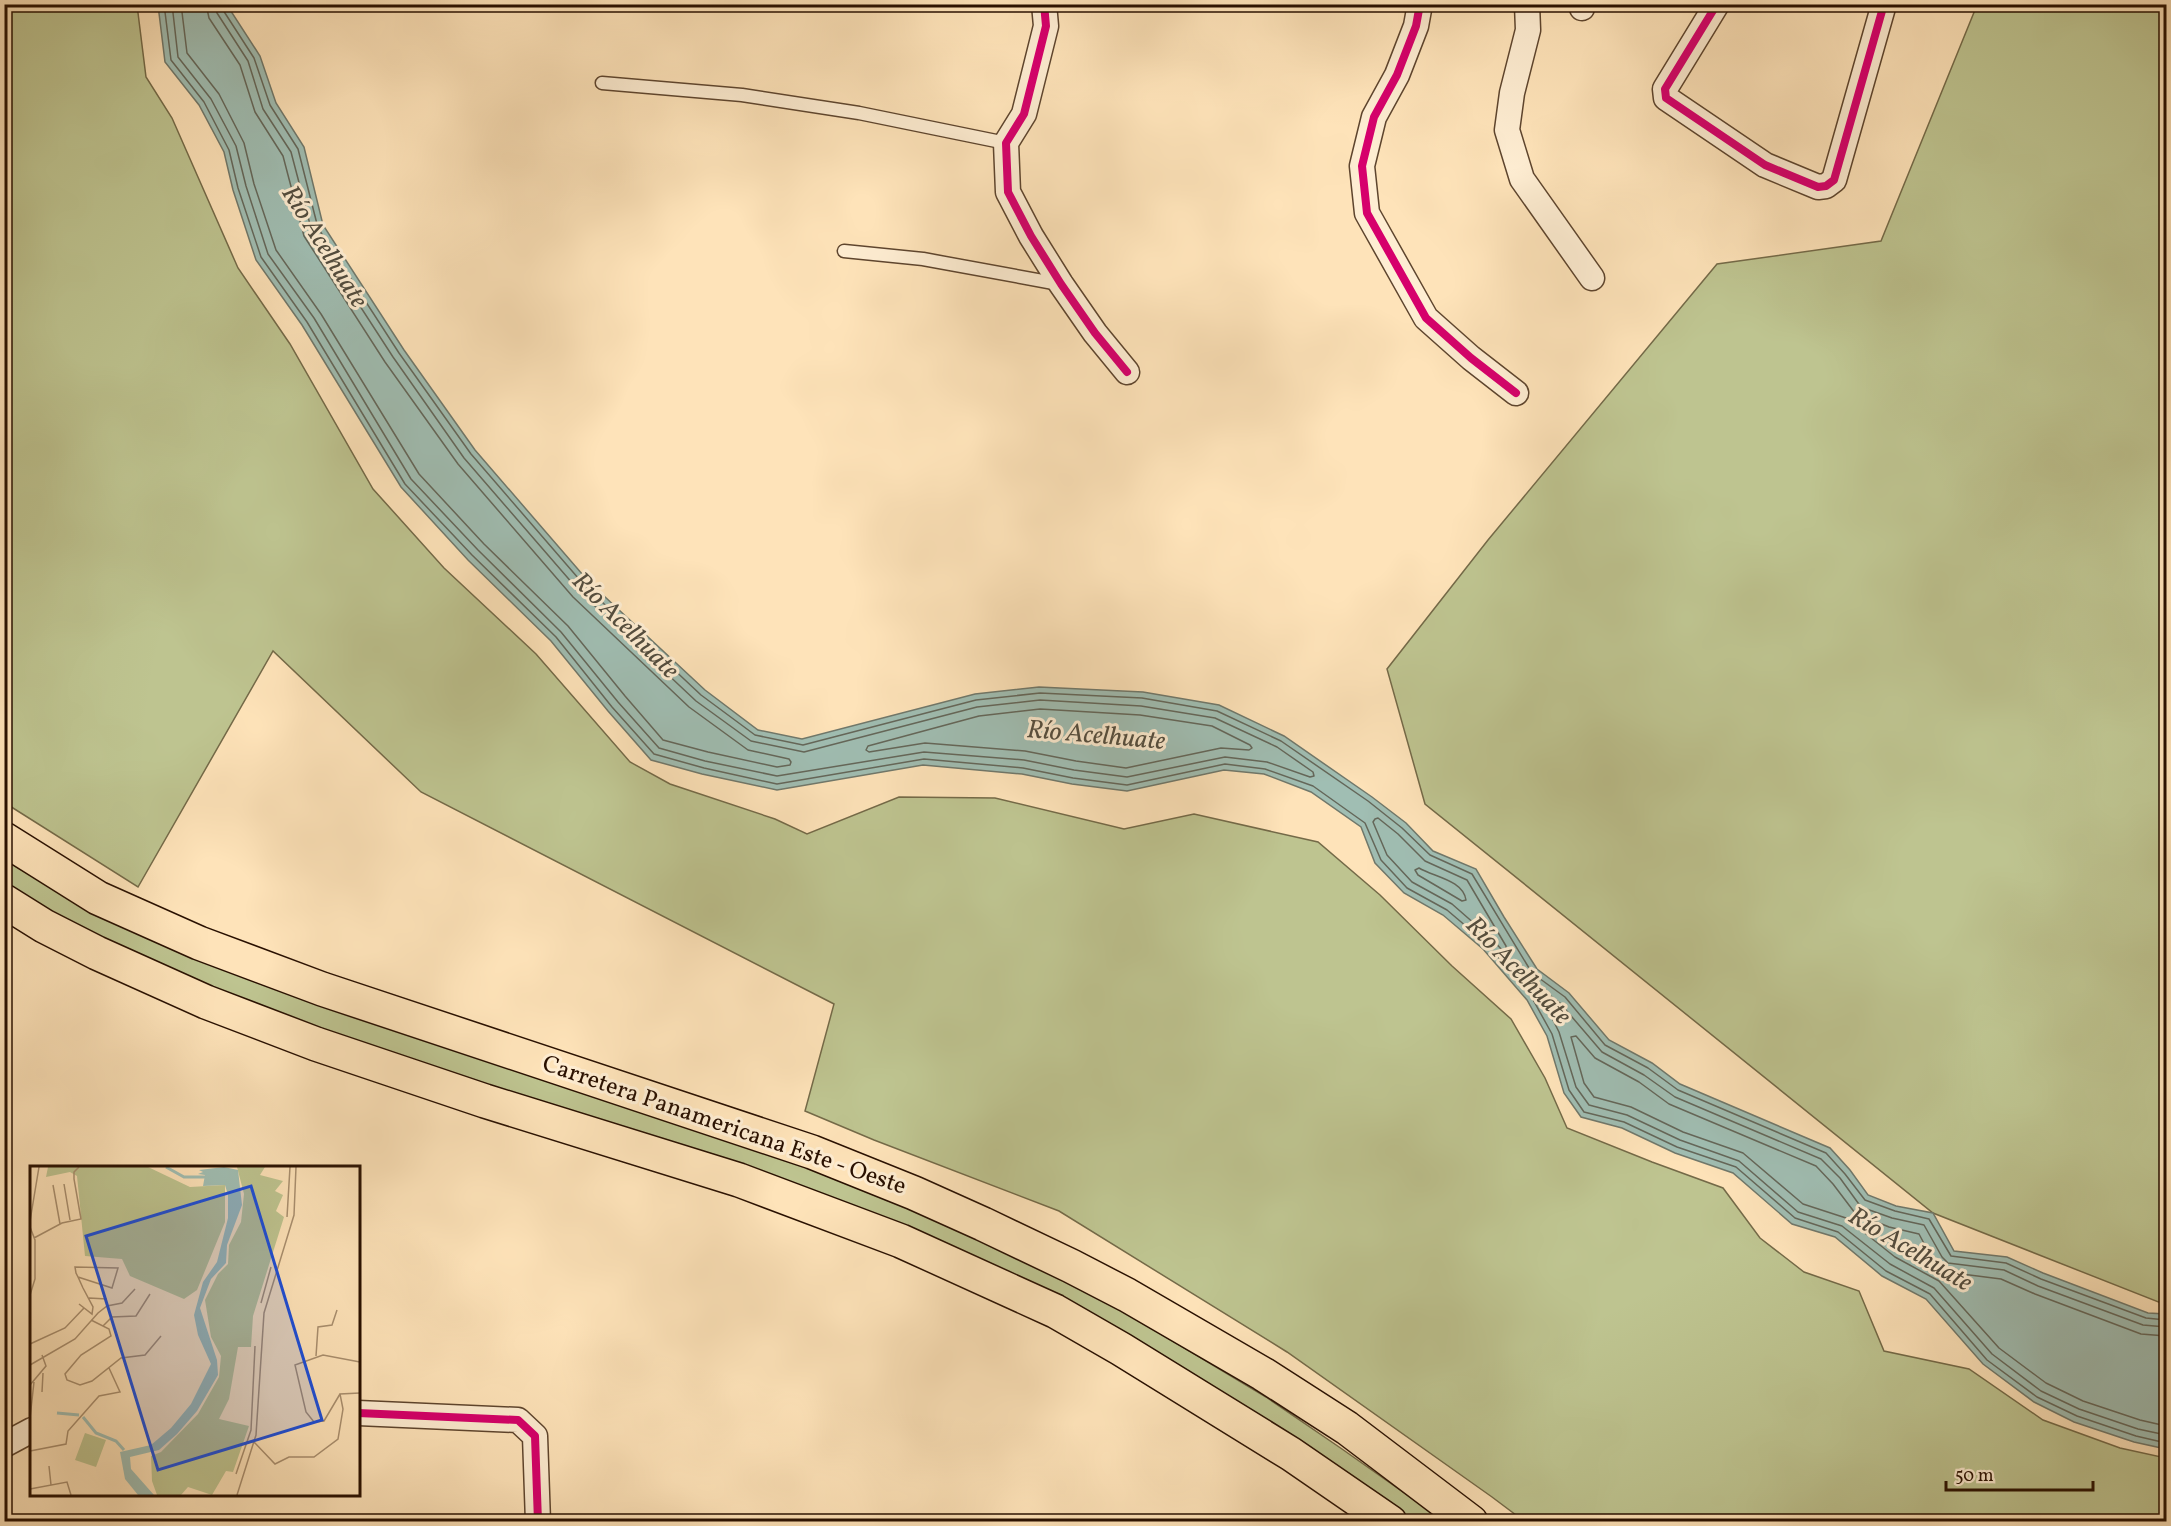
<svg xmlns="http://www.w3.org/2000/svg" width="2171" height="1526" viewBox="0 0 2171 1526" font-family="Vollkorn,serif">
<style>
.green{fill:#bec490;stroke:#746a48;stroke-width:1.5}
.water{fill:#a0beb3;stroke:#70786b;stroke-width:1.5}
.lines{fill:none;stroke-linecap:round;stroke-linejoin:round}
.shore{stroke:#64675a;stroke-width:1.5}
.service-casing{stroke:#5e452e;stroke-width:15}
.minor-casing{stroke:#5e452e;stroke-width:27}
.trunk-casing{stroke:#291000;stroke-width:36}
.service{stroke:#feedd2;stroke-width:12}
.minor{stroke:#feedd2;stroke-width:24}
.trunk{stroke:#fee3b9;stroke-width:33}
.cycleway-casing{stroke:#feedd2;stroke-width:11}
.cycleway{stroke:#d6006c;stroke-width:8}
.labels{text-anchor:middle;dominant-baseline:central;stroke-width:6;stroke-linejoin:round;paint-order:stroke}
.street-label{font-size:24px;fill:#291000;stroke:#feedd2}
.water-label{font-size:26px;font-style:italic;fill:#534d3f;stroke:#feedd2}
.inset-river{fill:none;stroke:#a0beb3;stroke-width:3}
.inset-road{fill:none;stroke:#a98f6f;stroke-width:1.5}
.view{fill:#1d4ed8;fill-opacity:0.15;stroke:#1d4ed8;stroke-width:3}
.inset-edge{fill:none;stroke:#291000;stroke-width:3}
</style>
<rect width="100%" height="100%" fill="#fee3b9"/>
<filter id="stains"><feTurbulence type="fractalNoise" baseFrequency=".00333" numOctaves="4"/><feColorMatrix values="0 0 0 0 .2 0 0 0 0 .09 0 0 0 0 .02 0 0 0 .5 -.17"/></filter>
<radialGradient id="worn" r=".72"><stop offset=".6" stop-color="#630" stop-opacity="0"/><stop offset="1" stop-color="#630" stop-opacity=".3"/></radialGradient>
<g class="green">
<path d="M5,4L137,5L146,77L172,118L238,268L290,344L373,489L444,568L536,654L630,762L670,784L775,819L807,834L899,797L995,798L1124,829L1194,814L1318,842L1380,895L1452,966L1511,1019L1545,1078L1567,1128L1652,1162L1723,1188L1760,1238L1804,1272L1859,1291L1884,1351L1969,1369L2043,1420L2120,1448L2166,1458V1521H1524L1492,1497L1287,1352L1059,1211L874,1140L805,1111L834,1004L421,792L273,651L138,887L5,803Z"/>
<path d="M1977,5H2166V1305L1933,1213L1425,804L1387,669L1488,540L1717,264L1881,241Z"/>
<path d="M5,860L57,891L841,1179L909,1206L1098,1296L1266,1397L1342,1449L1444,1521H1409L1383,1503L1081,1315L316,1031L67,925L5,888Z"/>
</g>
<path class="water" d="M158,5H227L260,56L276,103L304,147L323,225L404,350L475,450L589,582L705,690L758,730L802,739L975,694L1039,687L1143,692L1219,705L1284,736L1372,797L1406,823L1433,851L1476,869L1504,917L1537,969L1569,993L1609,1040L1652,1063L1680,1084L1830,1148L1850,1170L1868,1195L1896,1206L1933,1213L1954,1251L2007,1257L2043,1273L2148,1313L2166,1314V1449L2134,1442L2074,1422L2034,1402L1983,1364L1926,1299L1882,1276L1835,1237L1792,1224L1733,1173L1675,1153L1622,1128L1581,1117L1564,1093L1547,1036L1527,1000L1483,949L1443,915L1404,893L1375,863L1361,827L1311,792L1264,774L1224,770L1127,791L1072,784L1022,774L923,765L777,790L702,774L651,760L608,711L551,641L468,560L401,487L302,325L256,260L233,190L224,152L199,105L165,62Z"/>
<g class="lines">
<g class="shore">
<path d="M164,4L171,60L204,102L229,150L238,188L261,257L307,322L405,484L472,555L556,637L612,707L654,754L704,768L777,784L924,759L1023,768L1073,778L1127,785L1225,764L1265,769L1313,786L1365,823L1381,860L1407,888L1447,910L1487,944L1531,996L1552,1034L1569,1090L1584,1112L1624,1122L1677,1147L1736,1167L1795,1218L1838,1232L1886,1271L1930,1294L1987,1360L2037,1397L2077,1416L2136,1436L2166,1443"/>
<path d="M172,4L178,57L211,99L236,146L246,186L268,254L314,318L411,479L478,550L561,632L618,702L659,748L705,761L777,776L924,752L1024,760L1074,770L1127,777L1225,757L1267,762L1310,777L1314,776L1313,772L1277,747L1215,718L1141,706L1040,700L977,707L804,752L751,741L696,701L580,592L464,458L393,357L312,232L291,152L263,109L248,61L217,13L215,4"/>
<path d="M181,4L187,53L219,94L244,143L254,184L276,250L321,314L419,474L484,544L568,626L625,696L663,740L708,752L777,767L790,765L791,762L789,759L748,750L689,707L573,597L458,464L385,362L304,236L283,156L255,112L240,65L209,18L206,4"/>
<path d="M223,4V10L254,58L270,105L298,149L318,228L399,353L471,454L585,586L701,695L755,735L803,745L976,700L1040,693L1142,698L1217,711L1281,741L1368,801L1402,828L1430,855L1472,874L1532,973L1565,997L1605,1045L1648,1068L1678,1090L1826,1153L1845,1174L1865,1200L1895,1211L1929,1219L1951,1256L2006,1263L2041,1279L2146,1318L2166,1320"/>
<path d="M1040,709L1140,715L1212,726L1250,745L1252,748L1249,750L1221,748L1126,768L1076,761L1025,751L925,743L869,752L866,750L868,746L979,716Z"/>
<path d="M1378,818L1398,834L1425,861L1467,880L1506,946V950H1502L1492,939L1452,904L1412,882L1387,855L1373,822L1375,819Z"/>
<path d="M1419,868C1434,877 1463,880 1466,900L1462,901L1418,875L1415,870Z"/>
<path d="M2166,1327L2143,1325L2038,1286L2004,1270L1948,1263L1942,1257L1924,1225L1892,1218L1861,1207L1840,1178L1821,1159L1675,1097L1644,1075L1602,1052L1560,1003L1543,990L1539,992L1559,1032L1576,1087L1589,1105L1627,1115L1680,1140L1739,1161L1798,1212L1842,1226L1890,1264L1934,1288L1992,1354L2041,1391L2079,1409L2138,1429L2166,1435"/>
<path d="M2166,1336L2141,1334L2035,1294L2001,1279L1946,1272L1935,1264L1919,1234L1889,1227L1855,1213L1833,1184L1816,1166L1669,1104L1639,1082L1595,1058L1576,1036L1571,1037L1584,1083L1594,1097L1631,1107L1683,1132L1743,1153L1803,1204L1846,1218L1895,1257L1939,1281L1999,1348L2046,1383L2083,1401L2140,1420L2166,1426"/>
</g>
<g class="service-casing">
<g id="service">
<path d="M602,83L742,95L859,113L1006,143"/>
<path d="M844,251L923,259L1059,284"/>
</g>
</g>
<g class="minor-casing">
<g id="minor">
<path d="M1044,4L1046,26L1024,114L1006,143L1008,192L1031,236L1061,284L1095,333L1127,372"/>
<path d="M1420,4L1416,26L1397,75L1374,117L1362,166L1367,213L1426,318L1471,358L1516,393"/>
<path d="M1527,4L1528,30L1512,93L1507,130L1522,179L1592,278"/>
<path d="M1717,4L1665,89L1666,98L1765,165L1818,187L1826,186L1834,180L1884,4"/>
<path d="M1582,8L1583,4"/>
<path d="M358,1413L518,1420L535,1436L538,1522"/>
<path d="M4,1445L32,1430"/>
</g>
</g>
<g class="trunk-casing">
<g id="trunk">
<path d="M4,839L98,898L199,943L322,989L812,1152L914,1193L983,1224L1071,1266L1127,1295L1263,1374L1347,1428L1471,1522"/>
<path d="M4,901L44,926L97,953L206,1002L316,1044L485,1101L739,1180L901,1241L1055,1311L1121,1349L1291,1454L1390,1522"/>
</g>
</g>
<use href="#service" class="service"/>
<use href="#minor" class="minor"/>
<use href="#trunk" class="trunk"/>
<g class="cycleway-casing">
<g id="cycleway">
<path d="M1044,4L1046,26L1024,114L1006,143L1008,192L1031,236L1061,284L1095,333L1127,372"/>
<path d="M1420,4L1416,26L1397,75L1374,117L1362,166L1367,213L1426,318L1471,358L1516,393"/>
<path d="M1717,4L1665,89L1666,98L1765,165L1818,187L1826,186L1834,180L1884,4"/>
<path d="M358,1413L518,1420L535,1436L538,1522"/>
</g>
</g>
<use href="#cycleway" class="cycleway"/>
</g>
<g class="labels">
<g class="street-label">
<text transform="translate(724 1126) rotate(19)">Carretera Panamericana Este - Oeste</text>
</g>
<g class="water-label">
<text transform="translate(324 247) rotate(58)">Río Acelhuate</text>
<text transform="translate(625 626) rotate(45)">Río Acelhuate</text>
<text transform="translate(1096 736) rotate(5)">Río Acelhuate</text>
<text transform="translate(1518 971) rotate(46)">Río Acelhuate</text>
<text transform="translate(1910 1250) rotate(31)">Río Acelhuate</text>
</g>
</g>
<g transform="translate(30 1166)">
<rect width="330" height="330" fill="#fee3b9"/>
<path d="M18,1H118L160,21L195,19V56L167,124L154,133L100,110L92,93L55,90L47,10L40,6L16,11ZM207,1H235L230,9L253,15L245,25L253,29L246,45L254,51L223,150L221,181H208L199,233L189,253L219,260L203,306L196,305L182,329L158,321L151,329H127L122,315L121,290L131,286L168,248L189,211L191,190L181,171L175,134L188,108L198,98L199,79L211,56L214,28ZM55,267L76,274L66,301L45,294Z" fill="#bec490"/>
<path d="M194,1L208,4L212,39L197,79L196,97L181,113L170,142L187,194L188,209L167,245L147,268L129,284L100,291L101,303L124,329H108L95,313L90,286L121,279L141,262L161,238L181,198L168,169L164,149L173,116L187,96L198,52V29L195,19L173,20L175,9L168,8L173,6L169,4Z" fill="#a0beb3"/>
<path class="inset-river" d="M136,1L154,11H178M27,247L49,249M53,251L66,267L86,275L94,284"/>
<path class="inset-road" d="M34,18L40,54M23,19L30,58M257,51L260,1M0,55L9,1M0,61L5,74V113L0,129M4,72L32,57L51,53L44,13V6L49,1M48,111L82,122L88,102L45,101L46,107L48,111L53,122L63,141L62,148L49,138M59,132L77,133M231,137L241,101M61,154L79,163L81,170L51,189L35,208L37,214L50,219L62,215L91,192L115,189L131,170M73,160L82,151L106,150L120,128M0,178L35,162L54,142M286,190L288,161L302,159L307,144M0,199L45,173L68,147L77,140L92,137L105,123M0,219L16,200L12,189M12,226L13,207M310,228L294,255L284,256L276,246L265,199L293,189L330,196M0,252L4,216M224,276L245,298L259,291H284L308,273L313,243L310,228L330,227M0,285L36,278L38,265L69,230L90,226L79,202M19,300L21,319M206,308L221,264L225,180M0,323L37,316L41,329M207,329L226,269L234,147L264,49L266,1"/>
<path class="view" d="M221,20L292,254L128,304L56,70Z"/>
<rect width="330" height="330" class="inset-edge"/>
</g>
<rect width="2171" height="1526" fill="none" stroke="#fee3b9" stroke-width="24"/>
<rect x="6" y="6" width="2159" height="1514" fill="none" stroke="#291000" stroke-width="3"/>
<rect x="12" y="12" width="2147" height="1502" fill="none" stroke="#291000" stroke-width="1.5"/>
<path d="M1946 1481v9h147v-9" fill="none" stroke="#291000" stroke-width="3"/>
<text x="1955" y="1481" font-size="18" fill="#291000" stroke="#feedd2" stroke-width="4.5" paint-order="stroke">50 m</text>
<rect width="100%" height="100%" filter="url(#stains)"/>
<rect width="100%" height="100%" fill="url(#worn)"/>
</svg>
